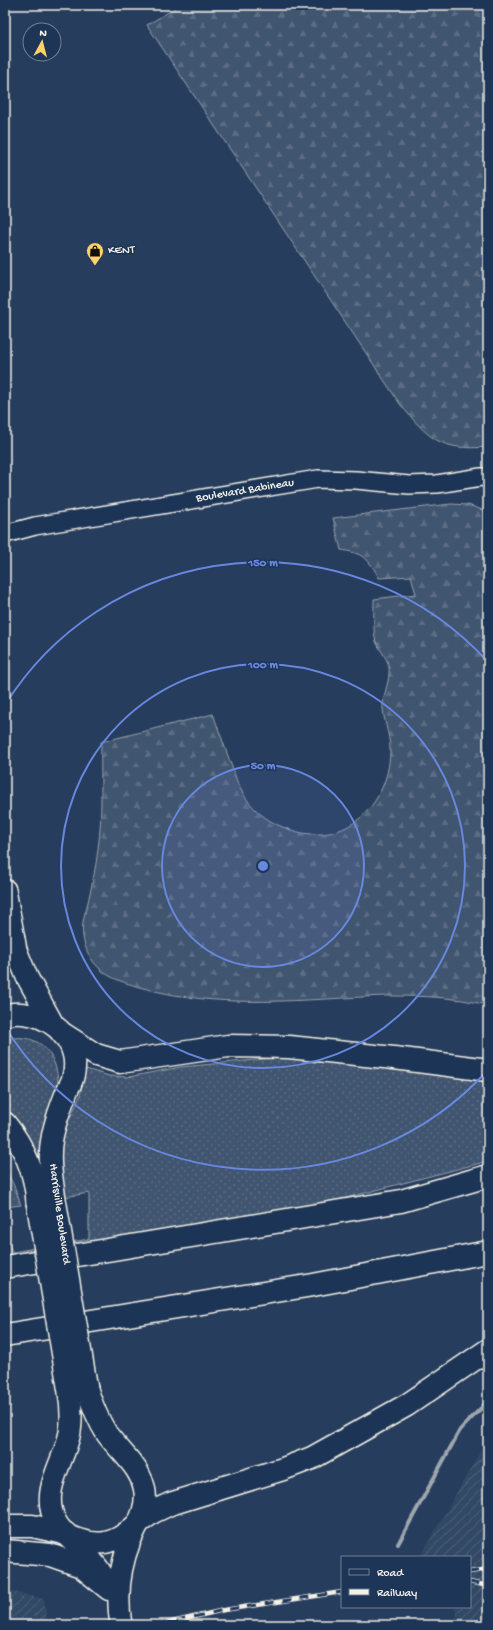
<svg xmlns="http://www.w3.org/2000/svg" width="493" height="1630" viewBox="0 0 493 1630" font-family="'Gochi Hand',sans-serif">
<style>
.industrial{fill:url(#industrial-furrows)}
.grass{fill:url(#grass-dots);stroke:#9aa2ac}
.forest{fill:url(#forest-firs);stroke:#9aa2ac}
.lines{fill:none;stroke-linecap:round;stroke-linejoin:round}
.stream{stroke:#9fa7ae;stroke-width:4}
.minor-casing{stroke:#f4f1e8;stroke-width:20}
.major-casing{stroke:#f4f1e8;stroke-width:24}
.highway-casing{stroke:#f4f1e8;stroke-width:25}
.minor{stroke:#1d3557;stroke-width:17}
.major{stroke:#1d3557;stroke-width:21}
.highway{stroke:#1d3557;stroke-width:22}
.rail-casing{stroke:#f4f1e8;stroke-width:4.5}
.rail{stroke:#1d3557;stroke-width:3;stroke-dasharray:9;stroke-linecap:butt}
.major-bridge-casing{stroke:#f4f1e8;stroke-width:24;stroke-linecap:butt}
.major-bridge{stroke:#1d3557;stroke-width:21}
.ring{fill:none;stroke:#6887de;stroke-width:2}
.labels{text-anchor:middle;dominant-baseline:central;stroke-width:3;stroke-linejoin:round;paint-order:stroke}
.poi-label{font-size:12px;fill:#f4f1e8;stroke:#1d3557;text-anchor:start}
.street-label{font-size:12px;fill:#f4f1e8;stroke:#1d3557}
.centre{fill:#6887de;stroke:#1d3557;stroke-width:2}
.ring-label{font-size:12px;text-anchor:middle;font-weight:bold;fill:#6887de;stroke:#1d3557;stroke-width:3;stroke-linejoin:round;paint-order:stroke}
</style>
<defs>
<pattern id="industrial-furrows" width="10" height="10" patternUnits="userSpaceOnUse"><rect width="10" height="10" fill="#334966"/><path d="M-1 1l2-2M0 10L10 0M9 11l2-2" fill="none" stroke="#51647c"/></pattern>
<pattern id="grass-dots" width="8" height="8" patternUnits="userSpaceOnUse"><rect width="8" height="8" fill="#40546f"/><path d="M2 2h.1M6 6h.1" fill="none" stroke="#5c6d84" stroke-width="1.8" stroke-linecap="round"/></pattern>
<pattern id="forest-firs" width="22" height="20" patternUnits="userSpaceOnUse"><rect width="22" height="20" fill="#40546f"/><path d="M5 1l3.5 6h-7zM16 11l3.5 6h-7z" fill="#5c6d84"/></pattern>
</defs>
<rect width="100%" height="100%" fill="#263d5d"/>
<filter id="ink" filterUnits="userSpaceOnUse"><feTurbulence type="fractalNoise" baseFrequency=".025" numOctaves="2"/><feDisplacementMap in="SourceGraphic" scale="8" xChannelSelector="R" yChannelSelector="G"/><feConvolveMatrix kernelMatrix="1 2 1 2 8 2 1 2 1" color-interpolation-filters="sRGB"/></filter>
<g filter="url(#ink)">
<g class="industrial">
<path d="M488,1438V1625H458L455,1607H470V1557H420Z"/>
<path d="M5,1590L44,1599L48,1625H5Z"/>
</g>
<g class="grass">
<path d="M14,1038C46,1034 62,1065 57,1094C54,1115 46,1136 41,1157L35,1158L5,1116V1041Z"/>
<path d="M276,1058L316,1059L488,1076V1161L334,1201L252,1219L5,1261V1234L12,1252L89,1239V1193L64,1197C60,1174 58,1152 65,1130C69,1118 76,1107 80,1096C82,1088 83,1074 86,1069L109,1076L128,1077L181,1067Z"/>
<path d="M5,1168L14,1186L21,1205L5,1207Z"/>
</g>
<g class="forest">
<path d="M180,5H488V447C440,451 429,439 400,404L147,25Z"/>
<path d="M451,504L468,505L488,512V1005C477,1003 465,1000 454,999C431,996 407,996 385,996C303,999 224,1010 143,988C129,984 110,979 100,969C91,961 84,948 83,936C81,924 85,913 88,902C92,885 96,867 98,849C103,814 100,778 101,742L213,714L238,784C251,812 273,827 303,833C355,842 390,797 390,749C390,734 382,717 383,704C384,692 390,681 389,668C388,657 377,648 375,638C373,626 374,612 374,599L416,594L411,576L379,578C369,558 362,553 341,550L333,518Z"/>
</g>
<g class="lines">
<path class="stream" d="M398,1544L460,1430L488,1401"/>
<g class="minor-casing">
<g id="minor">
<path id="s1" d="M5,534L35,526L318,479L356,480L409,485L437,484L481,477L488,478"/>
</g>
</g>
<g class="major-casing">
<g id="major">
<path d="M5,890L16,950L27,977L53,1024"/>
<path d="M5,1016C14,1011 32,1014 41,1018C64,1028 80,1051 73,1077C72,1082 69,1086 67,1091C61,1106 55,1121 52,1138C48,1158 52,1179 55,1199"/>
<path d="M5,1123C24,1146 35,1172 37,1202"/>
<path d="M87,1389C92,1405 98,1420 107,1434C120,1452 142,1468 145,1492C147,1510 137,1525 130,1541C119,1569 116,1595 121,1625"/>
<path d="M69,1392C71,1405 72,1419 70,1432C65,1461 40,1490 55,1520C61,1533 74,1542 84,1552C93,1561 102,1572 107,1584"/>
<path d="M69,1536C99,1549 116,1544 138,1523"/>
</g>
</g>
<g class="highway-casing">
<g id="highway">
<path d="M63,1034L96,1055L120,1062L228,1046L289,1047L394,1058L488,1070"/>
<path d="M5,1267L401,1201L488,1176"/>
<path d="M5,1335L313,1285L488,1252"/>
<path d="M139,1522L153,1512L170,1504L283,1469L312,1458L407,1405L488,1350"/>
<path d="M5,1526H32L65,1533"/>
<path d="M5,1551L50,1555L81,1566L109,1589"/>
</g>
</g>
<use href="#minor" class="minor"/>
<use href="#major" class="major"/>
<use href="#highway" class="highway"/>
<g class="rail-casing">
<g id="rail">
<path d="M470,1572L488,1569"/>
<path d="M470,1582L488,1586"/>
<path d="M159,1625L224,1610L342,1592"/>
</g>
</g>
<use href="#rail" class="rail"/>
<g class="major-bridge-casing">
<g id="major-bridge">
<path d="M55,1199L87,1389"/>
<path d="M37,1202L69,1392"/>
</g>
</g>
<use href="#major-bridge" class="major-bridge"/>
</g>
</g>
<circle cx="263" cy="866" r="101" fill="#6887de" fill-opacity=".12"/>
<g class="ring">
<circle cx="263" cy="866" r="101"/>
<circle cx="263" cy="866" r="202"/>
<path d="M487 1071A304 304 0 0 1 5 1027M5 705A304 304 0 0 1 487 661"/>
</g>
<defs>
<g id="shop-pin" transform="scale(0.9)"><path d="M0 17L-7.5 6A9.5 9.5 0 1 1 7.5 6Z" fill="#ffd166" stroke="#1d3557"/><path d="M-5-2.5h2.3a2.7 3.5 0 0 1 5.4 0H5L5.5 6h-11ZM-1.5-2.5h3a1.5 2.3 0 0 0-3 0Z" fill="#111"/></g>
</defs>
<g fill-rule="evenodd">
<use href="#shop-pin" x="95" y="251"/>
</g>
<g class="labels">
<g class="poi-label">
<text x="108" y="251">KENT</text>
</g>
<g class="street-label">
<text stroke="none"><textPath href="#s1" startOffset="244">Boulevard Babineau</textPath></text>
<text transform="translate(59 1214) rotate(82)">Harrisville Boulevard</text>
</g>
</g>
<circle cx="263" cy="866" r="6" class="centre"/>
<g class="ring-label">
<text x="263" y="566">150 m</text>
<text x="263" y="668">100 m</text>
<text x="263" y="769">50 m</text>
</g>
<rect width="493" height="1630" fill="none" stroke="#1d3557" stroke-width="20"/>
<rect x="10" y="10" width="473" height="1610" fill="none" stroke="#f4f1e8" stroke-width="1.5" filter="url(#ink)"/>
<rect x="341" y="1556" width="130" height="52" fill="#1d3557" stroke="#738091"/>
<rect x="349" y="1569" width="20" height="6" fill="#1d3557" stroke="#738091"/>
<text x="377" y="1576" font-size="12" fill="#f4f1e8">Road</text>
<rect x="349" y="1589" width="20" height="6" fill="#f4f1e8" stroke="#738091"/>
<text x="377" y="1596" font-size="12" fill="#f4f1e8">Railway</text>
<g transform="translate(42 42) rotate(7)"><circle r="19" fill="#1d3557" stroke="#738091"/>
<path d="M0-3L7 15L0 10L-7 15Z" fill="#ffd166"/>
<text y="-6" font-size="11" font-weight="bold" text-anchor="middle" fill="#f4f1e8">N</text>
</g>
</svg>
